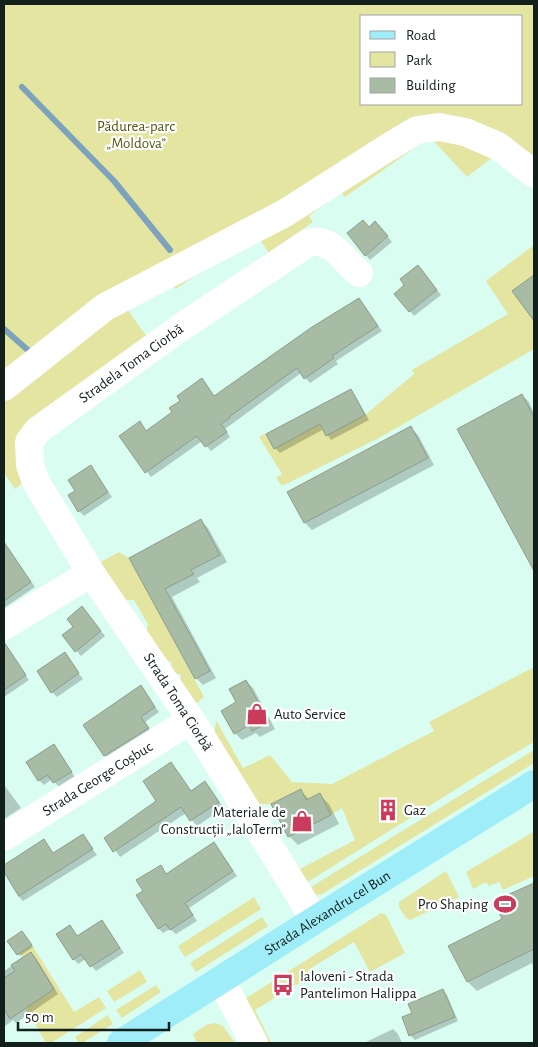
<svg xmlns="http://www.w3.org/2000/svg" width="538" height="1047" viewBox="0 0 538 1047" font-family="'Alegreya Sans',sans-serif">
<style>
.green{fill:#e3e5a1;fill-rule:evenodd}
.shadow{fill:#0003}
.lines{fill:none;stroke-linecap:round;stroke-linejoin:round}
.stream{stroke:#7ca3bb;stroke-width:6}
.building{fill:#a8bca5;stroke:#8b9e89}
.minor{stroke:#fff;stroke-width:28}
.major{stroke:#9eedf8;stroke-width:28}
.labels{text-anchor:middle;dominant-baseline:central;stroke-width:4.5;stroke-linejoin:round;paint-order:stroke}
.park-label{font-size:15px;fill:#575710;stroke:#fff}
.street-label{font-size:15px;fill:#121f1b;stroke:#fff}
.poi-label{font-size:15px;fill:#121f1b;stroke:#fff;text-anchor:start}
</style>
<rect width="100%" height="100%" fill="#dafdf2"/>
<g class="green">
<path d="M4,4H534V166L448,117L4,377ZM362,16H522V104H362Z"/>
<path d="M437,134L459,137L494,156L467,177L430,137L345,197L341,192L309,216L313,222L269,253L260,240L210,266L205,259L300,211L412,140L426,135Z"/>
<path d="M534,245V349L377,439L282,486L276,478L282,474L259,437L351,389L365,415L414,374L412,370L508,314L486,281Z"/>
<path d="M200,262L205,268L176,289L169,282L127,309L150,341L19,436L15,443L26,480L15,489L4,473V394L111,310Z"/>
<path d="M119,552L129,558L204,697L191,708L179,690L181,675L170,672L172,662L159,658L146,635L148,624L134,600H121L99,563Z"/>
<path d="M534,667V742L493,766L303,885L296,871L355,840L342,808L331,815L320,794L306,800L301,789L271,804H262L264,807L258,810L214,737L216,720L243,768L270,755L292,782L332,784L434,731L429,722Z"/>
<path d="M534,750V763L322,894L315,895L306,890Z"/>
<path d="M533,832L534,876L503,890L499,882L489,886L486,882L473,889L466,872Z"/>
<path d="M446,871L459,897L410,920L406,918L399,907V902Z"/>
<path d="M254,897L261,909L185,957L178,946Z"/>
<path d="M381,913L386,915L405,953L370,972L354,942L308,970L311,976L255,1010L271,1043H263L246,998Z"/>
<path d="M262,917L268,926L196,972L190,963Z"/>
<path d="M32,945L74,1012L99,997L106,1008L51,1043H46L25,1007L54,989L35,959L27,964L20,953Z"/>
<path d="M140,970L147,982L114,1002L107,991Z"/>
<path d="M156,985L161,992L122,1018L116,1010Z"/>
<path d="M108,1015L113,1024L82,1043H79L75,1037Z"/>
<path d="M215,1023L223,1026L235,1043H197L193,1034L208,1024Z"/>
</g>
<g class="shadow">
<path d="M380,227L392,242L370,260L348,233Z"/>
<path d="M423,271L441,295L414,316L410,311Z"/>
<path d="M359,299L382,331L336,361L338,364L310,383L301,373L225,429L230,437L211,451L202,441L151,477L120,436L139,423L147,432L174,412L182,401L202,380L215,397Z"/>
<path d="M350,390L355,395L369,420L331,440L324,429L280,453L275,448Z"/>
<path d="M522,395L529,402L534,413V568L459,429Z"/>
<path d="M411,428L418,435L434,465L312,530L305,523Z"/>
<path d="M90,467L112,497L84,516L79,511Z"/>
<path d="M201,521L208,528L227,562L197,578L200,582L172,597L216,678L203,685L196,678L131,559Z"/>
<path d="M4,543L35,587L4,608Z"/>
<path d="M87,613L105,636L81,656L64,636L75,627Z"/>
<path d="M4,644L29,680L4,697Z"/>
<path d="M65,654L83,679L57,697L52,692Z"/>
<path d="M246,681L253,688L275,729L260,737L256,733L242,740L235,733L238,702Z"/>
<path d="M145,692L159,712L145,722L152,733L109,760L105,755Z"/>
<path d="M54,746L75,777L59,787L52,779L44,785L39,780Z"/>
<path d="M171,764L192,792L210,789L224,808L197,826L186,813L120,857L106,838L158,801Z"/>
<path d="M5,786L21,808L4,819V787Z"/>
<path d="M301,791L310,800L320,795L329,804L339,824L298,845L289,836Z"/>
<path d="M82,835L97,855L23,901L18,896L4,873V867L44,841L54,854Z"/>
<path d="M214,843L237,876L189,908L197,921L176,934L170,929L163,933L158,928L145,891L160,866L167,875Z"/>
<path d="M534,884V968L532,963L477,991L468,982L450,947L504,920L495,902Z"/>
<path d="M102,922L124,953L96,971L86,959L78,964L74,959L70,927L78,937Z"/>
<path d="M24,934L33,947L20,956L18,954Z"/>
<path d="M31,953L36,958L58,994L16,1023L13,1020L4,1027V971Z"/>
<path d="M442,990L447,995L458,1021L415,1040L410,1035Z"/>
<path d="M393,1029L398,1034L402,1043H364Z"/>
</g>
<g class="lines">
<g class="stream">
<path d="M22,87L114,181L170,250"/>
<path d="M4,329L30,352"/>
</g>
</g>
<g class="building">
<path d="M363,220L369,227L375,221L388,236L365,256L347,233Z"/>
<path d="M418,265L437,290L409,312L394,294L404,285L400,279Z"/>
<path d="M534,275V321L512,291Z"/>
<path d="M359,298L378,326L332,356L334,358L304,379L297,368L229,417L230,418L221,424L227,432L205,447L197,436L145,473L119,436L140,421L146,431L172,412L169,408L180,401L177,396L202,378L214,396L312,327Z"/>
<path d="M351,389L365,415L326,436L320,424L274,449L266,434Z"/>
<path d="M522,394L534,417V571L457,429Z"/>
<path d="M411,426L428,458L304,523L287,492Z"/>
<path d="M91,465L108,492L78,512L68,495L75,491L68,480Z"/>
<path d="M201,519L220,555L191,570L194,574L165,589L210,671L195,679L129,558Z"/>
<path d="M4,542L31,582L4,601Z"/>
<path d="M82,606L101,631L75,652L62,635L73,627L67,619Z"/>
<path d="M4,642L26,675L4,690Z"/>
<path d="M65,652L79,673L51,693L37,671Z"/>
<path d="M246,680L269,722L252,731L249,725L234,734L221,711L236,702L229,689Z"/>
<path d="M141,685L155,707L141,717L149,728L104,756L83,725Z"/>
<path d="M54,744L72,772L53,783L48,775L38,781L26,762Z"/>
<path d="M171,762L191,791L205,781L219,802L190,821L181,807L113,852L104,838L156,801L143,781Z"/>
<path d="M301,789L306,800L320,793L331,815L288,837L271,804Z"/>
<path d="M83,834L93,849L19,896L4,872V865L44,839L53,853Z"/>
<path d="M214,842L233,871L185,903L193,915L170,930L166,924L158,929L136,895L143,891L136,880L161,865L166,874Z"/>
<path d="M534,883V949L467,982L448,946L502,919L494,901Z"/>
<path d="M102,920L120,948L90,967L81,954L73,960L56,934L70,925L77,936Z"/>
<path d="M22,931L32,945L17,955L7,941Z"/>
<path d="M31,952L54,989L10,1019L4,1009V978L15,971L11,965Z"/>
<path d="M443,989L455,1017L409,1036L402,1017L412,1013L408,1004Z"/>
</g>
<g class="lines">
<g class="minor">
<path d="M4,387L105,307L285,213L387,148L417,130L439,127L465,132L498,146L534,174"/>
<path d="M4,626L91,573"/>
<path id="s1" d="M4,837L191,720"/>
<path id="s2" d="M315,920L191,720L91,573L36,482L30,465L29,442L38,430L180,328L308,243C332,236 342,260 359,273"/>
<path d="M221,980L254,1043"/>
</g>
<path class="major" id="s3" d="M121,1043L315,920L534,784"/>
</g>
<defs>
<g id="shop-bare" transform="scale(1.725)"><path d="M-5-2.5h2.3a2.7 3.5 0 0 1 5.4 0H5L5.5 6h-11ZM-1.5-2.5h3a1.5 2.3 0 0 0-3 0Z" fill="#ca3b5c" stroke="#fff" stroke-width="2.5" paint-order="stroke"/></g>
<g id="building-bare" transform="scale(1.725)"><path d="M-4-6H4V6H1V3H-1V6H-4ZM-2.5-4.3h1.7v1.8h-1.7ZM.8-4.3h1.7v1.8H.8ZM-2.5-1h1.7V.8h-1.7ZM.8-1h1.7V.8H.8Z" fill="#ca3b5c" stroke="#fff" stroke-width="2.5" paint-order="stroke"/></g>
<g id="stadium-bare" transform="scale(1.725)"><path d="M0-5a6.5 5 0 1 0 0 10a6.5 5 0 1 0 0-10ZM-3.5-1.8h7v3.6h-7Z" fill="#ca3b5c" stroke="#fff" stroke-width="2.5" paint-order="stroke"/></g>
<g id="bus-bare" transform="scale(1.725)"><path d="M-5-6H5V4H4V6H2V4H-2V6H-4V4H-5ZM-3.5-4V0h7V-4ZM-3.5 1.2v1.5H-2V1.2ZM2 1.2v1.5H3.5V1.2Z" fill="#ca3b5c" stroke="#fff" stroke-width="2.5" paint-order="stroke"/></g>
</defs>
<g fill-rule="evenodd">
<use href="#shop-bare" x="257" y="714"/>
<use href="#building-bare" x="388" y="810"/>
<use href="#shop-bare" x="302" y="821"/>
<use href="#stadium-bare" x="505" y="904"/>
<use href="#bus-bare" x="283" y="985"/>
</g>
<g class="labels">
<g class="park-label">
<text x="136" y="126">Pădurea-parc<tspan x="136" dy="17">„Moldova”</tspan></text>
</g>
<g class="street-label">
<text stroke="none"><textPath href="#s2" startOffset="690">Stradela Toma Ciorbă</textPath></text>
<text transform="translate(178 702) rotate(57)">Strada Toma Ciorbă</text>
<text stroke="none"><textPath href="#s1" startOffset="110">Strada George Coșbuc</textPath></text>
<text stroke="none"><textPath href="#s3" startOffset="244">Strada Alexandru cel Bun</textPath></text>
</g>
<g class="poi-label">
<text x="274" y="714">Auto Service</text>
<text x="404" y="810">Gaz</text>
<text x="286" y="812" text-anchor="end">Materiale de<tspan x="286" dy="17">Construcții „IaloTerm”</tspan></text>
<text x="488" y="904" text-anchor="end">Pro Shaping</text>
<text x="300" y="976">Ialoveni - Strada<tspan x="300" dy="17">Pantelimon Halippa</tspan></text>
</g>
</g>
<rect width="538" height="1047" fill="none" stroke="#121f1b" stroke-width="10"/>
<rect x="360" y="15" width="162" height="90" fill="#ffffff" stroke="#a0a5a4"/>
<rect x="370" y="31" width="25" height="8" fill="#9eedf8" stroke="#a0a5a4"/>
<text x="406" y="40" font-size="15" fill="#121f1b">Road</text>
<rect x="370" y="52" width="25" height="15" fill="#e3e5a1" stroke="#a0a5a4"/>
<text x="406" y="65" font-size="15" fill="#121f1b">Park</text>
<rect x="370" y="78" width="25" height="15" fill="#a8bca5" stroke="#a0a5a4"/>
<text x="406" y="90" font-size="15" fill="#121f1b">Building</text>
<path d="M18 1022v8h151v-8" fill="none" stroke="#121f1b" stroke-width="2.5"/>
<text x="25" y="1022" font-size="15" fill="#121f1b" stroke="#ffffff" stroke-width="4" paint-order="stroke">50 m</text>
</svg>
